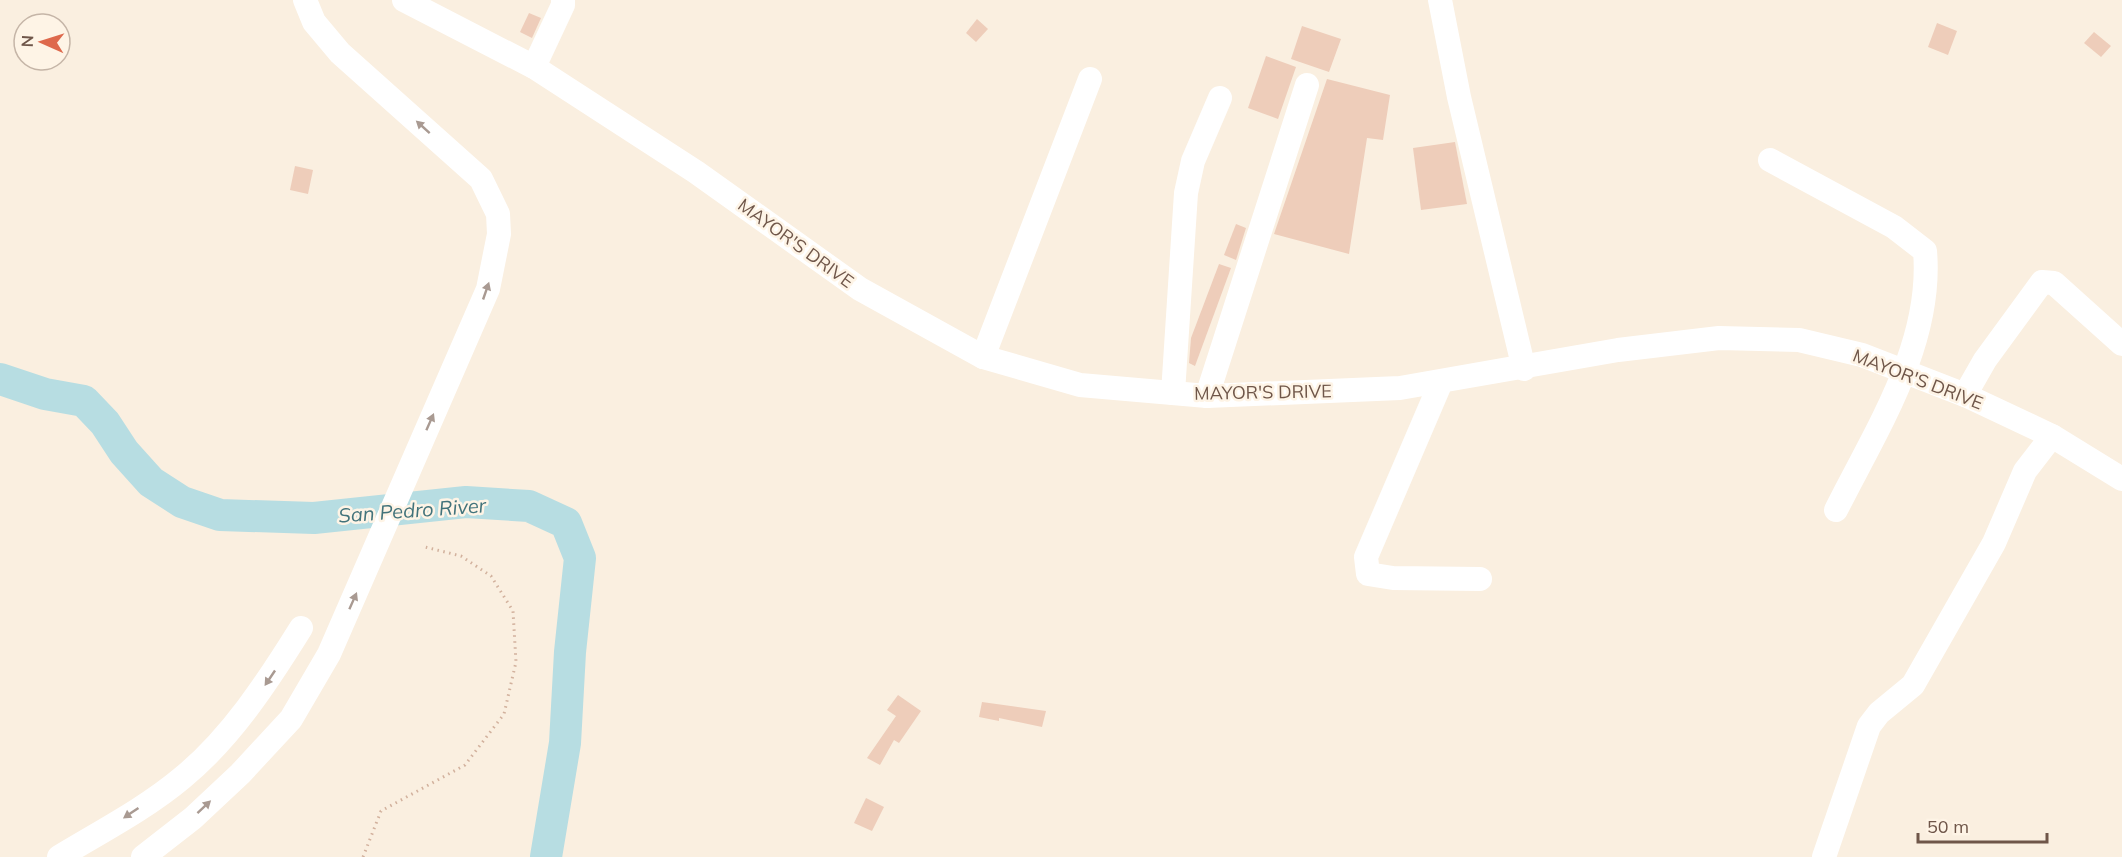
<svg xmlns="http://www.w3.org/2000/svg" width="2122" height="857" viewBox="0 0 2122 857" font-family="Mulish,sans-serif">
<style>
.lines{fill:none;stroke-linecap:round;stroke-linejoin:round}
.river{stroke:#b7dde2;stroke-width:32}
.building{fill:#eecdba}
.path{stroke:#d2b19d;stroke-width:3;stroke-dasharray:1.5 4.5;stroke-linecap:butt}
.minor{stroke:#fff;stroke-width:24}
.oneway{fill:#a99a92}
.labels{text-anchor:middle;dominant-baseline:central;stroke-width:5;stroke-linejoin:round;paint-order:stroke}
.street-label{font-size:18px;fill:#6f5649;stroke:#fef4e6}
.water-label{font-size:20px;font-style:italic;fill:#42737b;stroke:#fef4e6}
</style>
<rect width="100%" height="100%" fill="#faefe0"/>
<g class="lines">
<path class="river" d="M0,379L45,394L84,401L105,423L124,452L151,482L182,502L220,515L314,518L466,502L529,506L566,523L580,558L570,652L565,743L546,857"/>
</g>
<g class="building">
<path d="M529,13L541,18L532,38L520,32Z"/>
<path d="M977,19L988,29L976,42L966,33Z"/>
<path d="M1937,23L1957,31L1948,55L1928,47Z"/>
<path d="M1302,26L1341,39L1329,72L1291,59Z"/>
<path d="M2094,32L2111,46L2101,57L2084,43Z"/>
<path d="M1266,56L1296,67L1278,119L1248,108Z"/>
<path d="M1327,79L1390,95L1383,140L1367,138L1349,254L1274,234Z"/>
<path d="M1455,142L1467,204L1421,210L1413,148Z"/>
<path d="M295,166L313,170L308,194L290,190Z"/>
<path d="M1236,224L1246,228L1236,260L1224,255Z"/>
<path d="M1219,264L1231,268L1195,366L1189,363L1191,338Z"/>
<path d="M898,695L921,711L899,743L894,740L880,765L867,758L896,716L887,710Z"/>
<path d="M982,702L1046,711L1042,727L999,718V721L979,717Z"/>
<path d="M866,798L884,807L872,831L854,823Z"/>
</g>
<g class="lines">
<path class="path" d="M363,857L381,811L465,765L504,714L516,662L513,611L491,576L461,556L425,547"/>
<g class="minor">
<path d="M404,0L534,67L696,172L860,289L983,357L1080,385L1207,396L1400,388L1618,350L1719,338L1799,340L1862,355L1965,395L2052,436L2122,479"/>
<path d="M1440,0L1459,97L1524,369"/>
<path d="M534,67L563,5V0"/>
<path d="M1770,160L1894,227L1925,251C1933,344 1876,430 1836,510"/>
<path d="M983,357L1090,79"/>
<path d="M1441,382L1366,557L1368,574L1393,578L1480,579"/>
<path d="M1173,393L1186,193L1193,161L1220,98"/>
<path d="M1965,395L1985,360L2042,282L2054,283L2122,344"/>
<path d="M1207,396L1307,85"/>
<path d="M59,857C100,832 145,809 182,778C231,738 268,681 301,628"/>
<path d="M143,857L193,818L240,774L291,719L329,654L488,289L499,234L498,214L481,179L340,53L314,22L305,0"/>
<path d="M1824,857L1869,726L1879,713L1913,685L1994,543L2025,471L2052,436"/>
</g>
</g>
<defs><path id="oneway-solid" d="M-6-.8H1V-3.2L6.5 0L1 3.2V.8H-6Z" transform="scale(1.5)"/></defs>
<g class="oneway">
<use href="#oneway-solid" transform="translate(423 127) rotate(-138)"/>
<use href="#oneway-solid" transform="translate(486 291) rotate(-71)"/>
<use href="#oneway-solid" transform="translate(430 422) rotate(-66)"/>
<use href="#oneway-solid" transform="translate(353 601) rotate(-66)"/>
<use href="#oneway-solid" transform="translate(270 678) rotate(124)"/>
<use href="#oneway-solid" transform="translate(204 807) rotate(-43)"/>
<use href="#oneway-solid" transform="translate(131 813) rotate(146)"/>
</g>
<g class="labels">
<g class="street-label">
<text transform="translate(796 243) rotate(36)">MAYOR'S DRIVE</text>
<text transform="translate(1918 379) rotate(21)">MAYOR'S DRIVE</text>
<text transform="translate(1263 392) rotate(-1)">MAYOR'S DRIVE</text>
</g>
<g class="water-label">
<text transform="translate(412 510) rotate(-4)">San Pedro River</text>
</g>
</g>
<g transform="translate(42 42) rotate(273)"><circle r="28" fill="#fef4e6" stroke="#c5b5a7" stroke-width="1.5"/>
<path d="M0-4.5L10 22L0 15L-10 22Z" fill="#de694c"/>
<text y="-9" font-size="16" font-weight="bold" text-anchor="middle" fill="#6f5649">N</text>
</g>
<path d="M1918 833v9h129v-9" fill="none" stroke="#6f5649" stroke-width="3"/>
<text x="1927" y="833" font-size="18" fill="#6f5649" stroke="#fef4e6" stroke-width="4.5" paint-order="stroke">50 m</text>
</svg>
